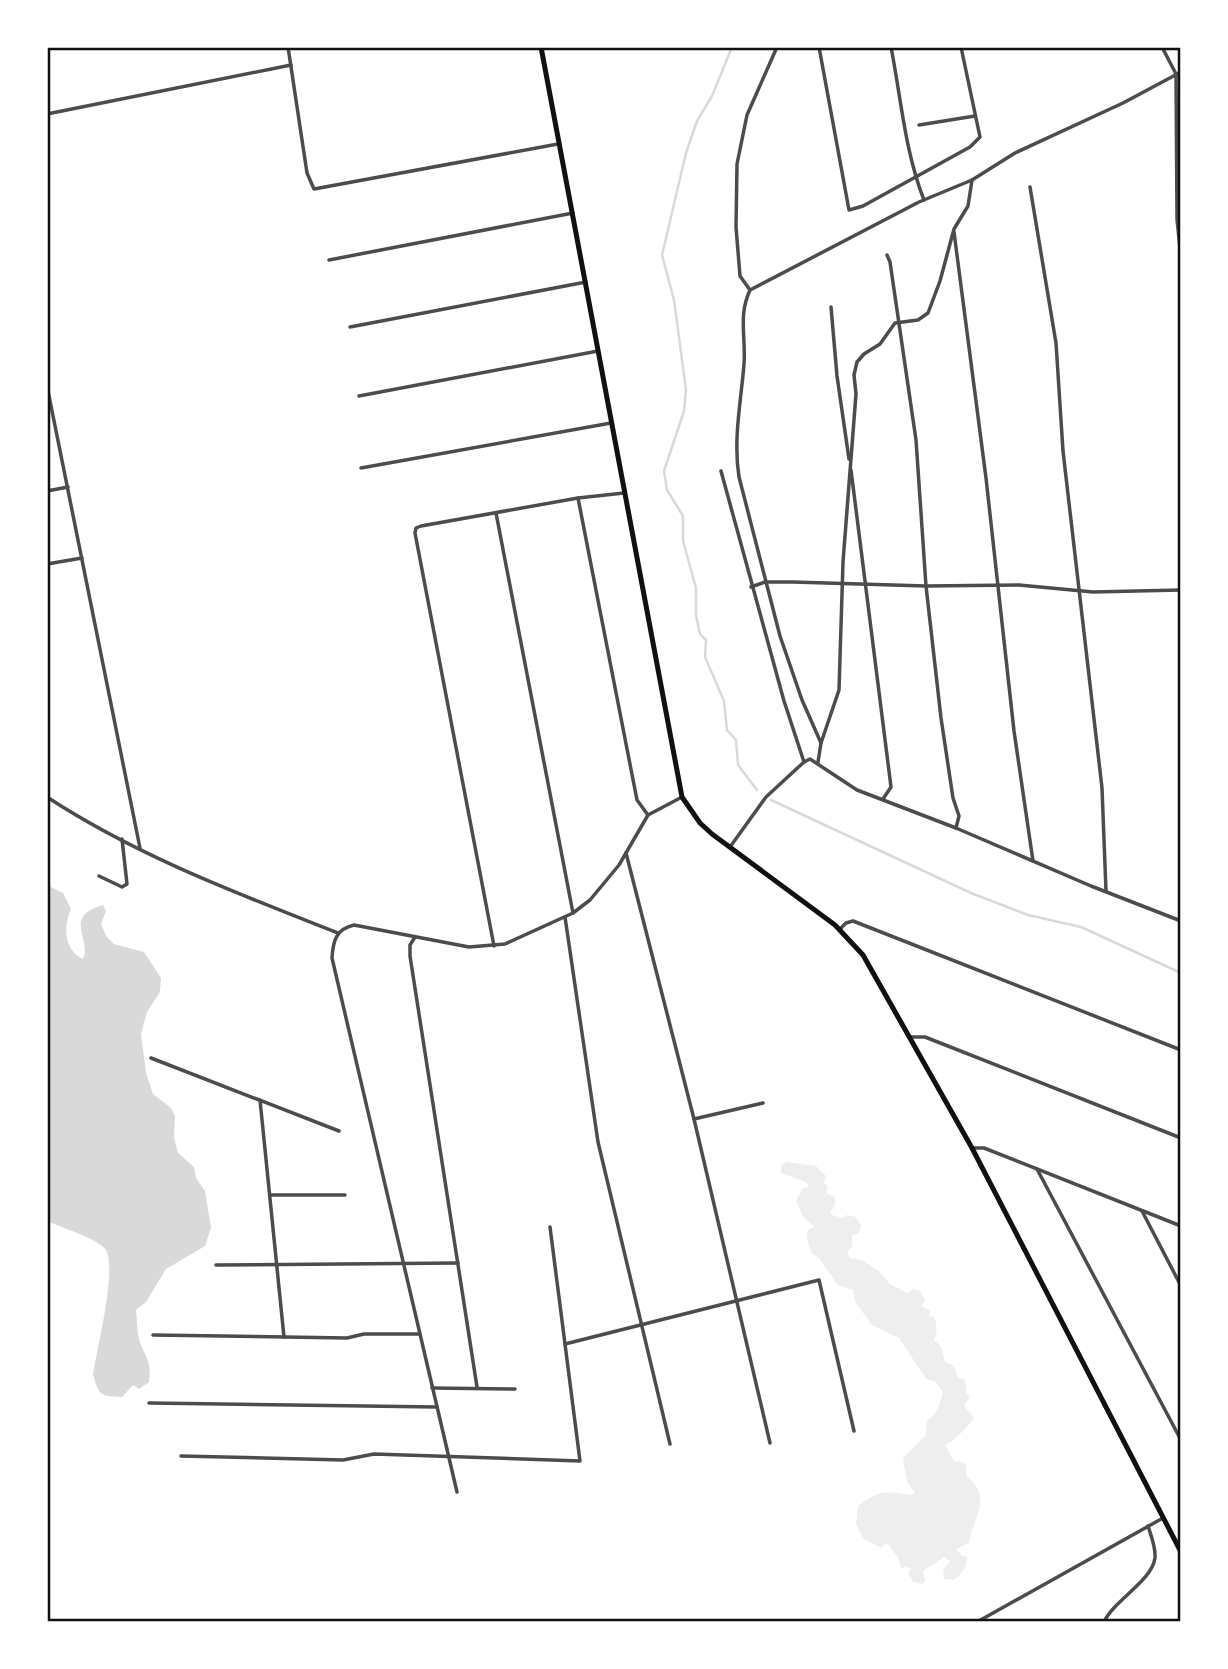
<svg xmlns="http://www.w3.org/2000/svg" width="1228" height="1669" viewBox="0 0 1228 1669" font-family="'Noto Sans',sans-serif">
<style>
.green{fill:#eee}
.water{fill:#d9d9d9}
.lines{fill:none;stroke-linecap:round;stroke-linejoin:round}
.stream{stroke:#d9d9d9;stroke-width:2.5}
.minor{stroke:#4c4c4c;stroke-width:3.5}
.secondary{stroke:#111;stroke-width:5}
.neatline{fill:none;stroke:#111;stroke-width:2.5}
</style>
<rect width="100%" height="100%" fill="#fff"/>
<path class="green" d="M787,1162L816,1166L826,1176L824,1183L828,1186L826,1193L835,1197V1205L830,1212L832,1215L843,1218L847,1215L856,1217L861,1226L859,1233L852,1236V1246L847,1252L850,1258L864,1261L880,1272L890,1284L907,1293L913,1289L920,1291L925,1300L921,1306L930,1311L929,1316L934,1317C937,1324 938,1333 934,1340C943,1347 943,1353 945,1362L953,1365L958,1377L965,1380L966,1392L970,1397L964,1406L974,1418C970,1425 953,1442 945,1445L954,1461L965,1463L967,1477C994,1497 972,1520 969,1543L956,1549L962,1556H967C968,1567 962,1573 954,1580L944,1579L943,1570L950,1561L944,1557L923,1571L925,1581L922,1584L913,1582L908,1573L911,1569L907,1567L901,1568L898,1557L888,1544L883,1545L882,1548L863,1539L856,1524L858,1506C882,1489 883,1491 911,1495L915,1493L907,1482L903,1458L926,1435L927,1421C937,1415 940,1403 943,1392L936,1382L926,1379L899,1338L872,1325L855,1302L853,1290L838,1285L819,1258L812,1254L807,1240V1231L814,1226L804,1218L796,1201L802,1189L809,1186L806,1182L781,1173V1165Z"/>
<path class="water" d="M47,881L51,887L63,893L71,909C63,926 64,950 83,959C92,938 62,917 103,905L106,911L101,924L106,936L114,944L144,952L161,978L160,992L147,1012L141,1034L146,1073L153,1094L171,1108L175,1116L174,1137L178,1153L194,1167L196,1178L205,1191L211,1228L205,1246L166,1269L146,1302L136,1310C137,1319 137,1330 139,1339C145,1358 152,1359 149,1382L139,1389L133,1385L122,1397C100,1396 99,1396 93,1374C97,1349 117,1270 106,1250C99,1239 60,1227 47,1221Z"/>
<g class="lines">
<g class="stream">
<path d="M732,47L712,96L697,121L686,153L662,255L674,300L686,390L684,411L664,471L667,490L683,516V541L696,588V615L700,634L706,640L705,657L724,701L727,730L736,740L738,765L757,790"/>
<path d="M771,800L971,893L1028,915L1081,927L1181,973"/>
</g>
<g class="minor">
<path d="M288,47L307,173L314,189L558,144"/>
<path d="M819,47L849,210L863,206L970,147L980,137L961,47"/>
<path d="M891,47C901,98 905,152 924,200"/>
<path d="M1162,47L1176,74L1177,219L1181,258"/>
<path d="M47,114L291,65"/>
<path d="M919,125L975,116"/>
<path d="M1030,187L1056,343L1063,451L1102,788L1106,891"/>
<path d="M954,232L986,478L1014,731L1033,861"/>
<path d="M887,255L890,262L916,440L926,586L941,718L953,798L959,816L956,828"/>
<path d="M329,260L573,213"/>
<path d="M750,290L740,276L736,227L737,164L747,115L777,47"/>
<path d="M831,307L837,376L849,459"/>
<path d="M350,327L586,282"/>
<path d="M47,386L140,848"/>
<path d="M359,396L598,351"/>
<path d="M361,468L611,423"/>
<path d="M851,470L891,787L883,799"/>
<path d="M721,471L784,701L804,762"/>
<path d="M47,491L68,487"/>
<path d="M578,498L637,800L648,815"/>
<path d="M496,513L573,913"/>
<path d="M47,564L82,558"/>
<path d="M751,587L765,582H793L926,586L1019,585L1093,592L1181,590"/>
<path d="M821,743L802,700L780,636L739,477C733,439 741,402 744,364C746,336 738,316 750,290L919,202L972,180L1015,153L1123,103L1181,72"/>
<path d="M818,762L821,743L839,690L843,562L856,394L854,375L857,362L864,354L880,344L895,323L918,320L928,313L940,281L954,229L968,206L972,180"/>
<path d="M47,797C137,856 239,894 338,933"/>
<path d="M730,847L766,797L804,762L810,759L857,790L956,828L1091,886L1181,921"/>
<path d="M626,853L694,1119L770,1443"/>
<path d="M99,876L122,887L127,884L122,839"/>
<path d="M565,917L598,1142L670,1444"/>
<path d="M839,930L846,923L853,921L1181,1050"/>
<path d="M415,937L410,945V956L477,1387"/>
<path d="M494,946L415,533L416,528L421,526L578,498L624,493"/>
<path d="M909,1037H925L1181,1138"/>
<path d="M151,1058L339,1131"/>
<path d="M260,1100L284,1337"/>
<path d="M694,1119L763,1103"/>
<path d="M972,1148H984L1181,1226"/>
<path d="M1037,1169L1181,1440"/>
<path d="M270,1195H345"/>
<path d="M1142,1211L1181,1286"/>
<path d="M216,1265L458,1263"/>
<path d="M153,1335L347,1338L364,1334H419"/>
<path d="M565,1344L819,1280L854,1431"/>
<path d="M432,1388L515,1389"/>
<path d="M149,1403L437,1407"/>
<path d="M181,1456L343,1460L374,1454L580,1461L550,1227"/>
<path d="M457,1492L332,958C333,941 336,929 354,925L469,947L505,944L573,913L590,900L619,865L648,815L682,797"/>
<path d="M977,1622L1163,1518"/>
<path d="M1104,1622C1114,1600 1152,1581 1155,1558C1156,1547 1151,1536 1148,1526"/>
</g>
<path class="secondary" d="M541,47L682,797L700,823L712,834L835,925L863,955L972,1148L1181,1552"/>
</g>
<rect width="1228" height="1669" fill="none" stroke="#ffffff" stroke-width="98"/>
<rect x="49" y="49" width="1130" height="1571" class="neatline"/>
</svg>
